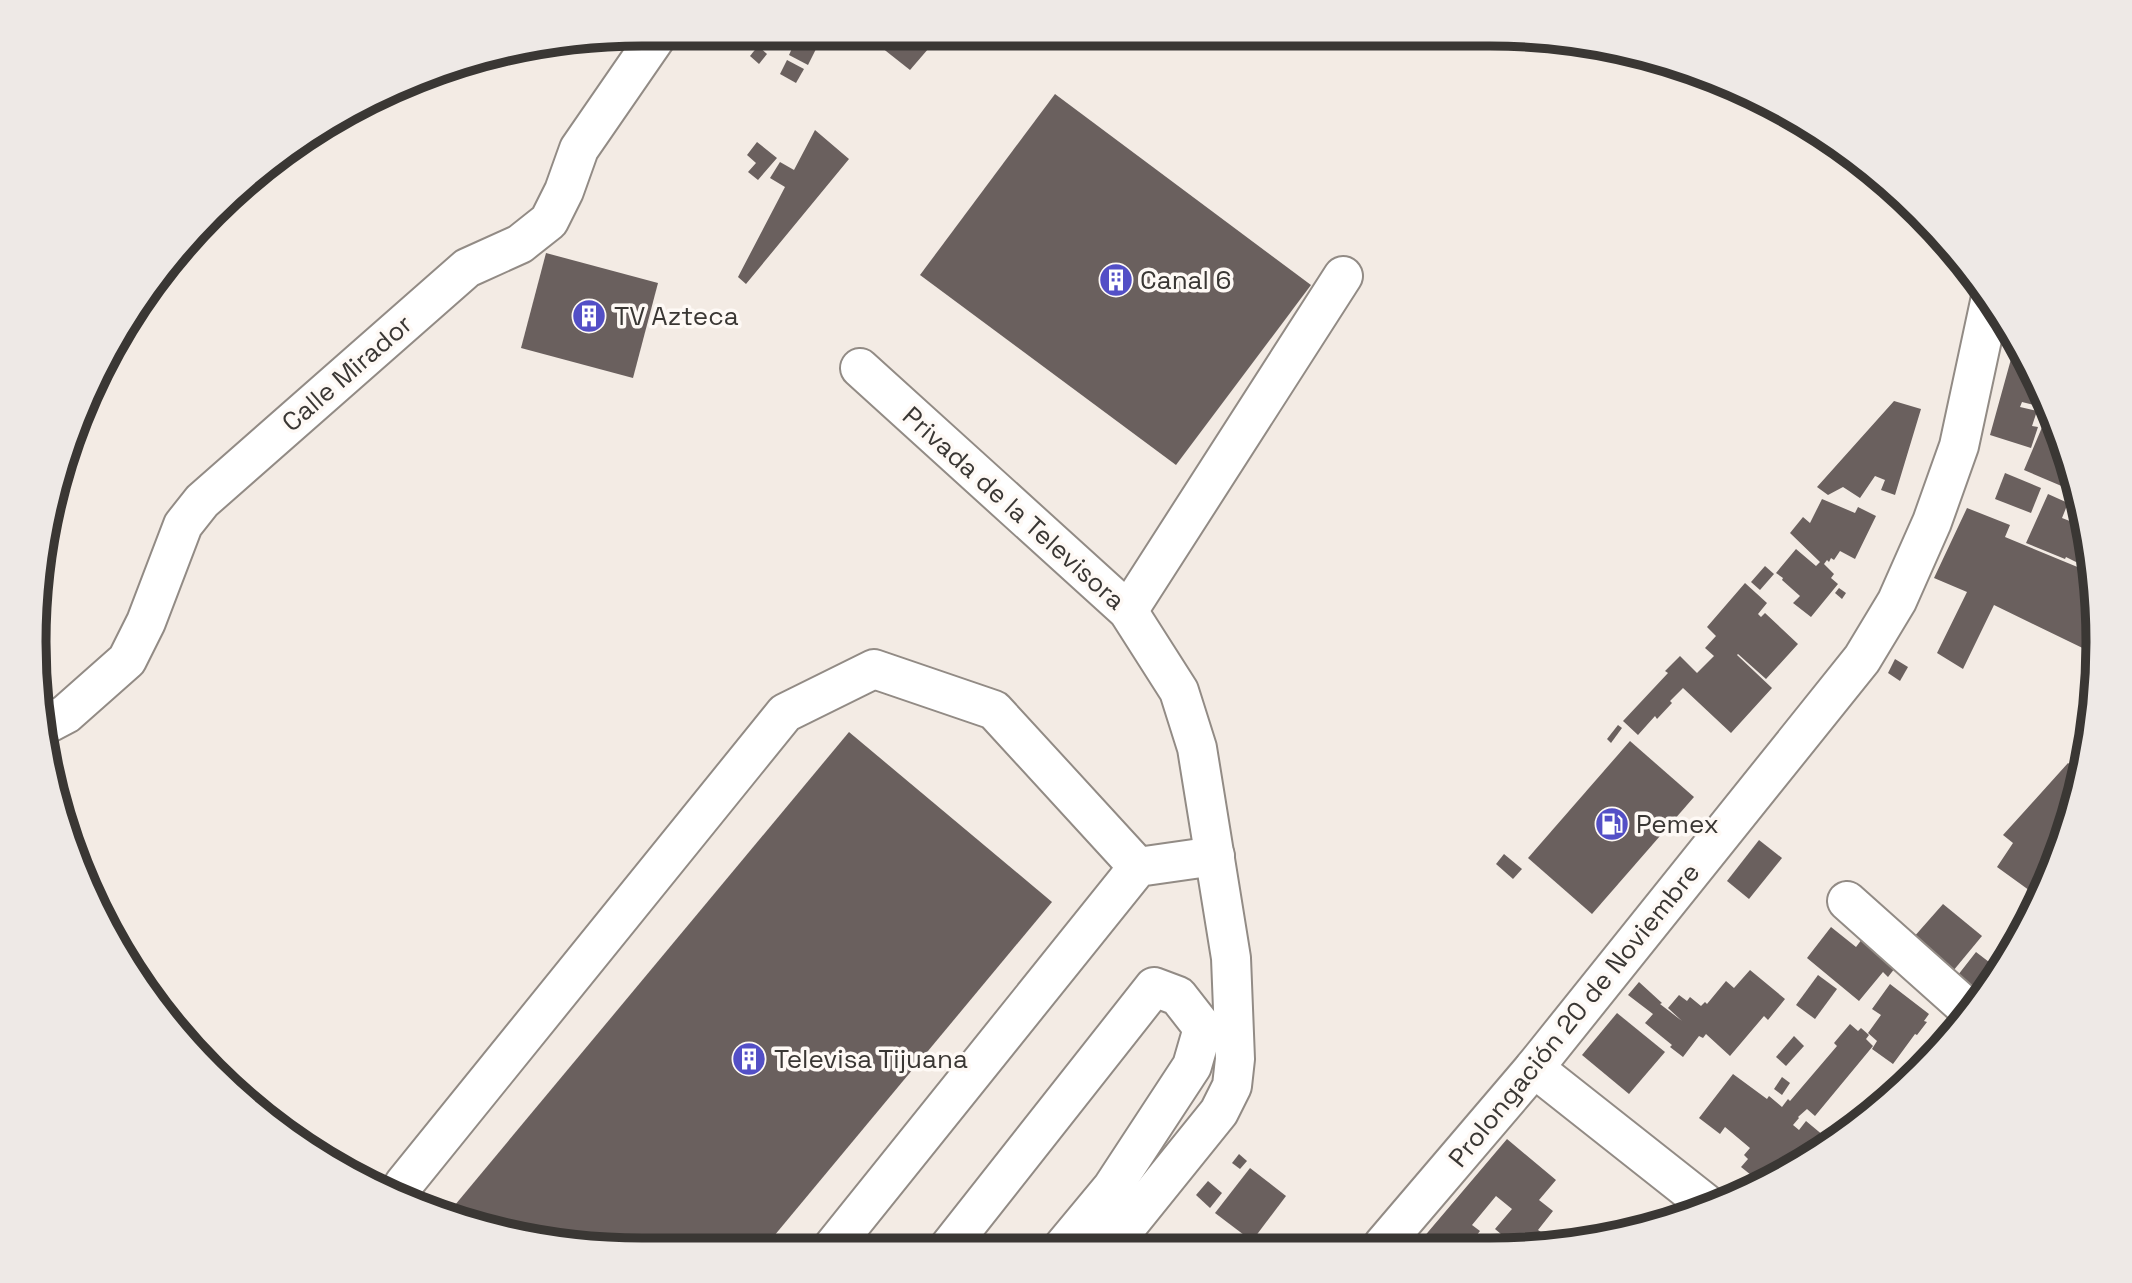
<svg xmlns="http://www.w3.org/2000/svg" width="2132" height="1283" viewBox="0 0 2132 1283" font-family="'Space Grotesk',sans-serif">
<style>
.building{fill:#6a605e}
.lines{fill:none;stroke-linecap:round;stroke-linejoin:round}
.minor-casing{stroke:#928b85;stroke-width:42}
.major-casing{stroke:#928b85;stroke-width:42}
.minor{stroke:#fff;stroke-width:38}
.major{stroke:#fff;stroke-width:38}
.labels{text-anchor:middle;dominant-baseline:central;stroke-width:7;stroke-linejoin:round;paint-order:stroke}
.poi-label{font-size:26px;fill:#3a3734;stroke:#fef9f5;text-anchor:start}
.street-label{font-size:26px;fill:#3a3734;stroke:#fef9f5}
.rim{fill:none;stroke:#3a3734;stroke-width:9}
</style>
<rect width="100%" height="100%" fill="#f3ebe4"/>
<g class="building">
<path d="M799,33L823,35L808,65L789,55Z"/>
<path d="M868,34H941L910,70L867,36Z"/>
<path d="M758,46L767,54L759,64L750,56Z"/>
<path d="M787,60L804,69L796,83L780,74Z"/>
<path d="M1055,94L1311,285L1176,465L920,275Z"/>
<path d="M815,130L849,159L746,284L738,277L785,187L770,178L780,162L794,170Z"/>
<path d="M757,142L777,158L758,180L748,172L756,163L747,155Z"/>
<path d="M546,253L658,283L633,378L521,348Z"/>
<path d="M2016,341L2053,410L2022,402L2020,407L2037,411L2032,426L2038,427L2031,448L1990,435Z"/>
<path d="M1894,401L1921,409L1895,495L1881,490L1885,480L1875,476L1860,498L1843,487L1828,495L1817,487Z"/>
<path d="M2056,419L2063,450L2078,493L2024,470L2043,425L2052,429Z"/>
<path d="M2005,473L2041,488L2031,513L1995,499Z"/>
<path d="M2048,494L2068,503L2062,518L2080,525L2073,541L2083,545L2076,562L2066,557L2065,559L2026,543Z"/>
<path d="M1822,499L1855,513L1858,507L1876,516L1855,559L1840,551L1834,560L1831,558L1829,562L1827,560L1824,564L1834,574L1831,578L1838,584L1811,617L1793,603L1800,596L1782,580L1783,578L1776,573L1796,549L1816,566L1820,562L1790,533L1803,517L1810,523Z"/>
<path d="M1967,508L2010,525L2005,537L2092,573L2096,611L2091,620L2097,623L2099,642L2097,655L1994,605L1963,669L1937,653L1967,592L1934,578Z"/>
<path d="M1765,566L1774,574L1760,590L1751,582Z"/>
<path d="M1745,583L1767,603L1758,614L1761,617L1765,613L1798,644L1766,679L1738,654L1737,655L1772,688L1731,733L1683,688L1670,701L1672,703L1657,719L1655,716L1638,735L1623,721L1668,673L1665,671L1680,656L1697,673L1714,656L1705,648L1716,636L1707,627Z"/>
<path d="M1839,588L1846,593L1842,599L1835,593Z"/>
<path d="M1895,659L1908,667L1900,681L1888,673Z"/>
<path d="M1618,725L1622,728L1611,743L1607,739Z"/>
<path d="M849,732L1052,902L764,1248H601L445,1217Z"/>
<path d="M1630,741L1694,797L1592,914L1528,858Z"/>
<path d="M2068,763L2083,773L2064,837L2053,849L2059,853L2052,875L2040,898L1997,867L2013,843L2003,835Z"/>
<path d="M1759,840L1782,858L1749,899L1727,881Z"/>
<path d="M1504,854L1522,869L1513,879L1496,864Z"/>
<path d="M1943,904L1982,936L1953,971L1913,938Z"/>
<path d="M2020,916L2028,921L1996,980L1983,994L1958,975L1976,952L1989,962Z"/>
<path d="M1831,927L1856,947L1866,934L1902,959L1888,977L1883,972L1859,1001L1807,958Z"/>
<path d="M1750,970L1785,999L1768,1020L1764,1016L1730,1056L1706,1034L1703,1038L1699,1036L1683,1057L1670,1047L1672,1045L1645,1023L1653,1014L1628,995L1639,982L1662,1003L1660,1004L1682,1021L1668,1008L1679,995L1687,1001L1690,997L1701,1006L1705,1002L1707,1004L1726,981L1734,988Z"/>
<path d="M1818,975L1837,989L1815,1019L1796,1005Z"/>
<path d="M1890,984L1929,1014L1924,1021L1927,1022L1917,1035L1915,1034L1893,1064L1872,1049L1877,1041L1868,1033L1881,1015L1872,1009Z"/>
<path d="M1617,1013L1665,1052L1629,1094L1582,1055Z"/>
<path d="M1850,1024L1858,1031L1861,1028L1869,1035L1866,1039L1873,1046L1815,1116L1807,1109L1798,1117L1799,1118L1793,1125L1799,1130L1806,1121L1824,1136L1797,1167L1761,1183L1741,1167L1748,1159L1744,1155L1750,1148L1725,1127L1720,1134L1699,1118L1733,1074L1767,1099L1769,1096L1782,1107L1788,1099L1790,1101L1837,1046L1834,1043Z"/>
<path d="M1794,1036L1804,1046L1786,1066L1776,1057Z"/>
<path d="M1782,1077L1790,1083L1782,1095L1774,1089Z"/>
<path d="M1872,1106L1877,1109L1862,1120V1119Z"/>
<path d="M1507,1139L1556,1180L1539,1200L1553,1211L1538,1230L1551,1239L1546,1245H1514L1495,1229L1512,1209L1496,1196L1472,1225L1480,1231L1469,1245H1455L1450,1241L1447,1245H1417Z"/>
<path d="M1239,1154L1247,1161L1240,1169L1232,1163Z"/>
<path d="M1250,1168L1286,1196L1252,1241L1215,1213Z"/>
<path d="M1208,1181L1222,1193L1210,1208L1196,1195Z"/>
</g>
<g class="lines">
<g class="minor-casing">
<g id="minor">
<path d="M860,368L1128,611L1179,691L1197,748L1231,958L1235,1059L1232,1086L1219,1112L1111,1246"/>
<path d="M1128,611L1343,276"/>
<path d="M47,724L66,714L127,660L146,622L183,525L202,501L467,268L520,244L549,221L564,191L579,149L659,33"/>
<path d="M1847,901L1969,1010"/>
<path d="M1534,1068L1710,1207"/>
<path d="M404,1184L785,713L874,669L994,710L1138,867"/>
<path d="M949,1247L1154,987L1178,996L1203,1028L1192,1066L1112,1188L1063,1247"/>
<path d="M832,1248L1138,867L1215,856"/>
</g>
</g>
<g class="major-casing">
<path id="major" d="M1383,1245L1534,1068L1862,659L1897,601L1932,522L1959,446L1991,297"/>
</g>
<use href="#minor" class="minor"/>
<use href="#major" class="major"/>
</g>
<defs>
<g id="building-disc" transform="scale(1.75)"><circle r="9.5" fill="#534fc6" stroke="#fef9f5"/><path d="M-4-6H4V6H1V3H-1V6H-4ZM-2.5-4.3h1.7v1.8h-1.7ZM.8-4.3h1.7v1.8H.8ZM-2.5-1h1.7V.8h-1.7ZM.8-1h1.7V.8H.8Z" fill="#fff"/></g>
<g id="fuel-disc" transform="scale(1.75)"><circle r="9.5" fill="#534fc6" stroke="#fef9f5"/><path d="M-5.5-6h7V0h2V4h1.3V-2.5L3-4.5l.8-.8L6-3V5H2.5V1h-1V6h-7ZM-4.2-4.7v3.2H.2V-4.7Z" fill="#fff"/></g>
</defs>
<g fill-rule="evenodd">
<use href="#building-disc" x="1116" y="280"/>
<use href="#building-disc" x="589" y="316"/>
<use href="#fuel-disc" x="1612" y="824"/>
<use href="#building-disc" x="749" y="1059"/>
</g>
<g class="labels">
<g class="poi-label">
<text x="1140" y="280">Canal 6</text>
<text x="614" y="316">TV Azteca</text>
<text x="1636" y="824">Pemex</text>
<text x="774" y="1059">Televisa Tijuana</text>
</g>
<g class="street-label">
<text transform="translate(347 373) rotate(-41)">Calle Mirador</text>
<text transform="translate(1014 508) rotate(42)">Privada de la Televisora</text>
<text transform="translate(1574 1015) rotate(-51)">Prolongación 20 de Noviembre</text>
</g>
</g>
<path d="M0 0H2132V1283H0ZM642 46H1490A596 596 0 0 1 2086 642V642A596 596 0 0 1 1490 1238H642A596 596 0 0 1 46 642V642A596 596 0 0 1 642 46Z" fill="#eee9e6" fill-rule="evenodd"/>
<path class="rim" d="M642 46H1490A596 596 0 0 1 2086 642V642A596 596 0 0 1 1490 1238H642A596 596 0 0 1 46 642V642A596 596 0 0 1 642 46Z"/>
</svg>
